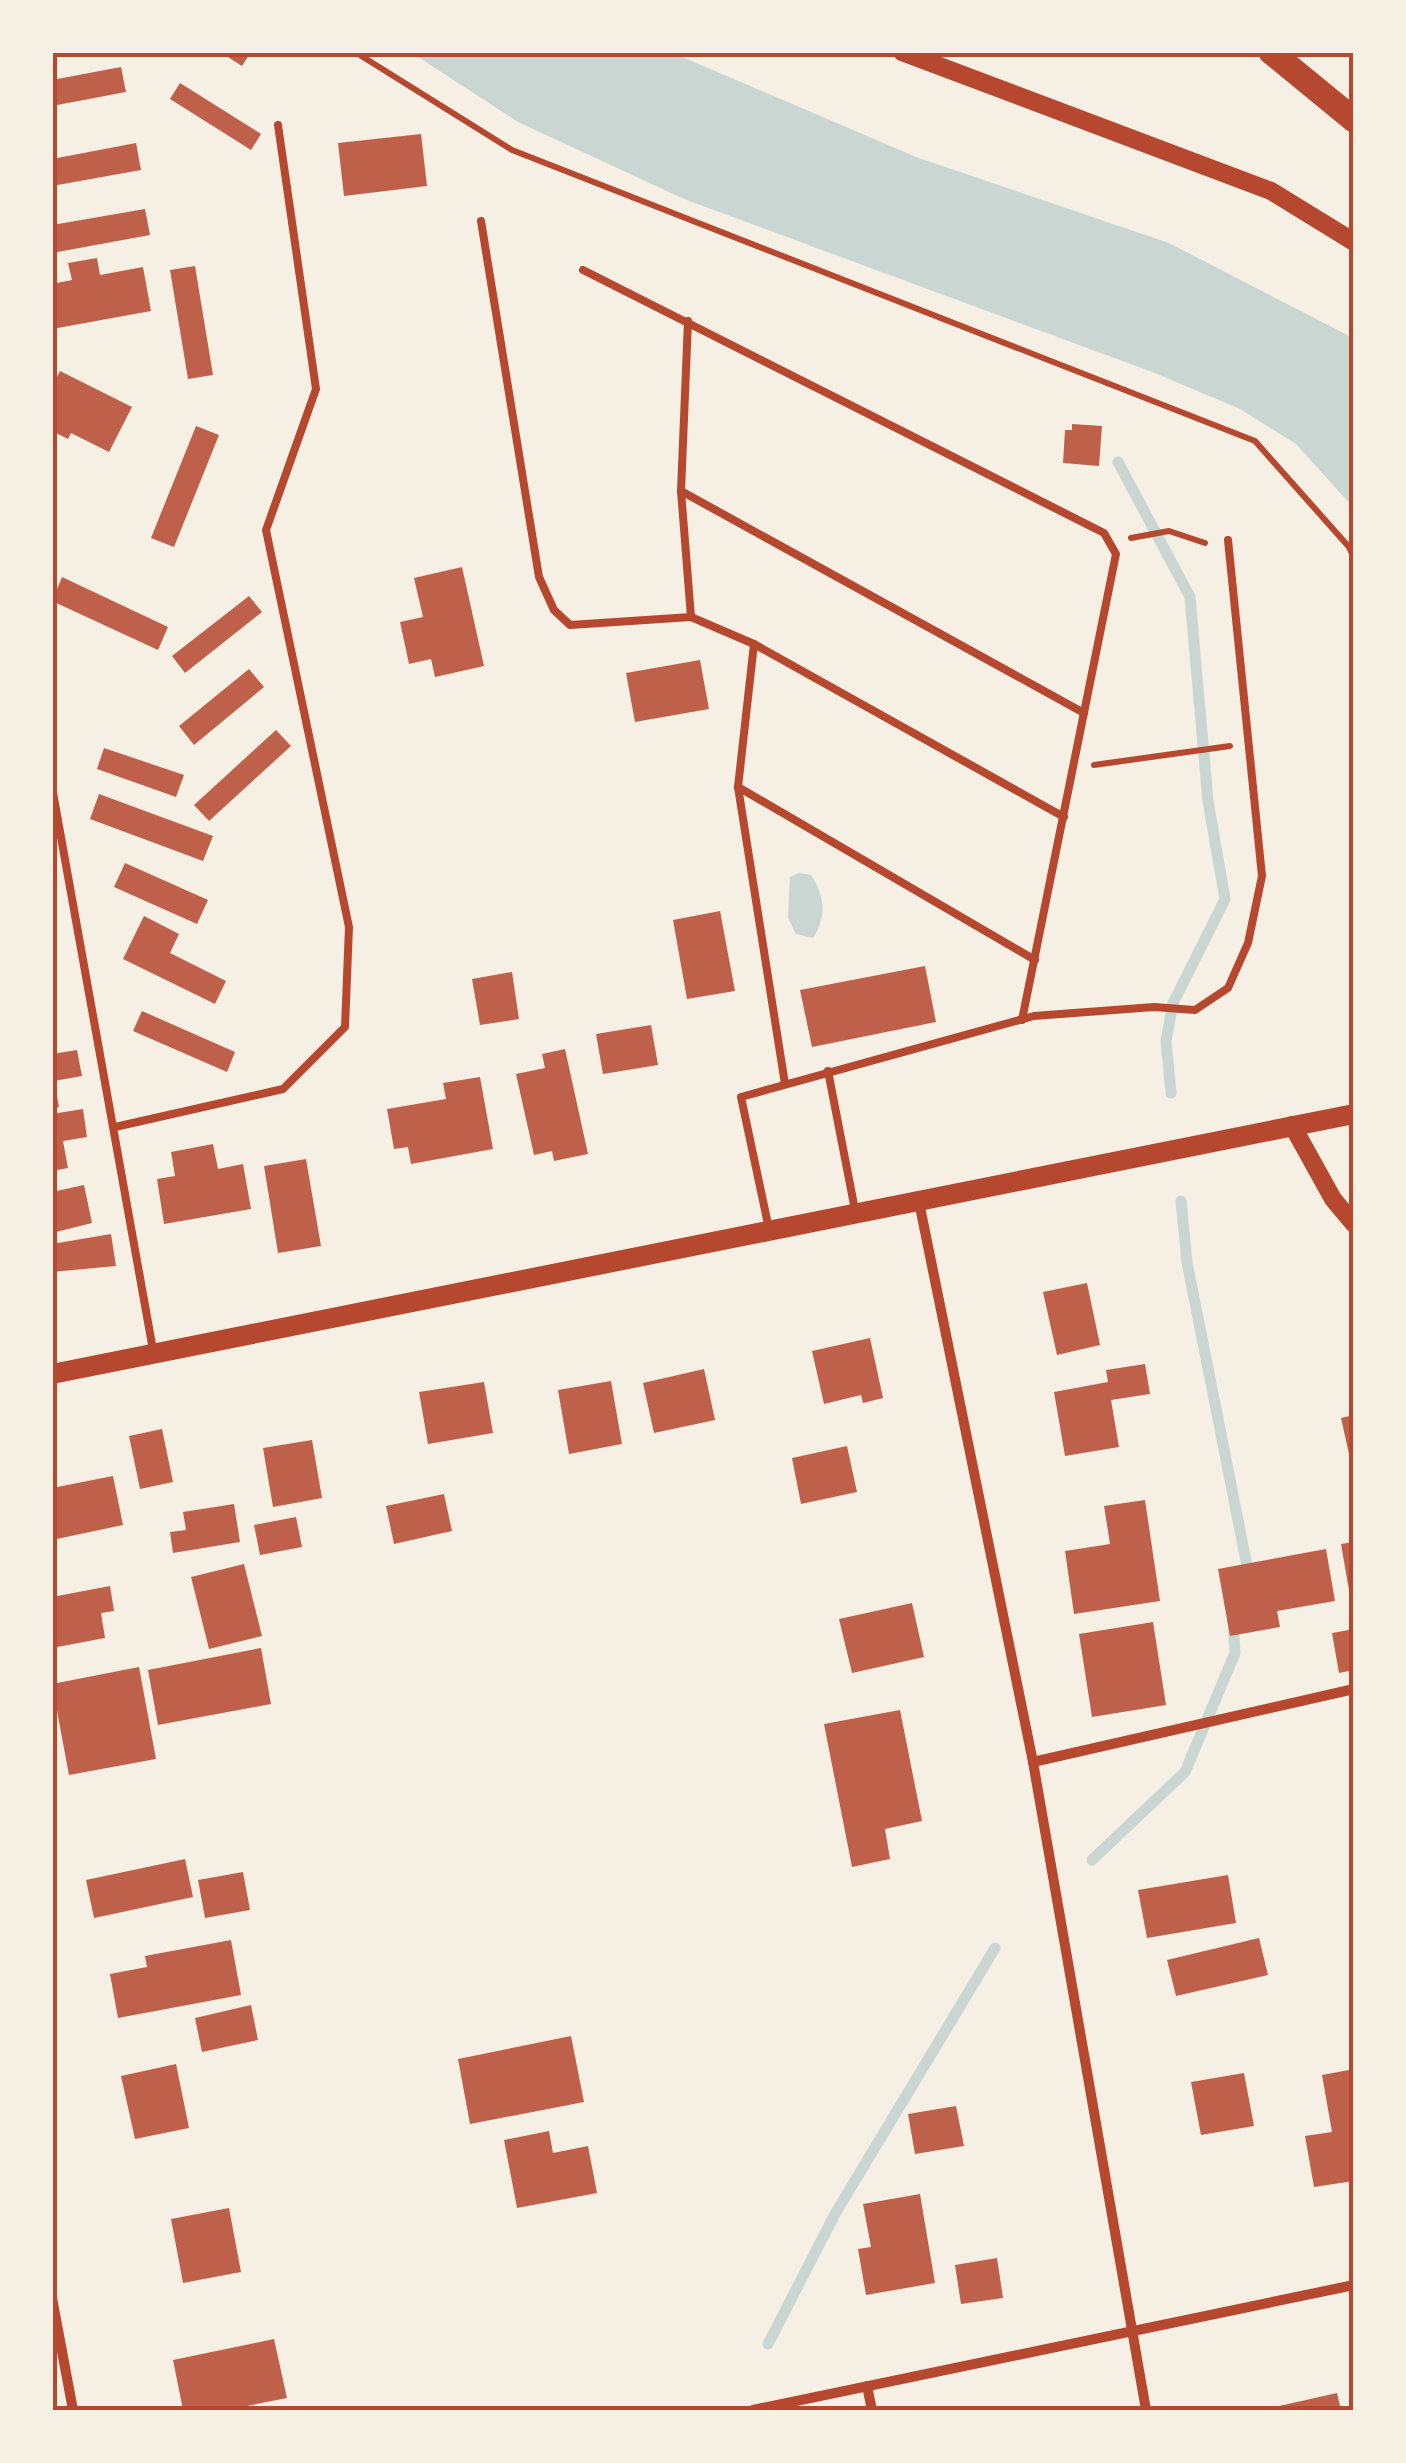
<svg xmlns="http://www.w3.org/2000/svg" width="1406" height="2463" viewBox="0 0 1406 2463" font-family="Cabin,sans-serif">
<style>
.water{fill:#c9d6d2}
.lines{fill:none;stroke-linecap:round;stroke-linejoin:round}
.stream{stroke:#c9d6d2;stroke-width:11}
.building{fill:#bf614a}
.path{stroke:#b5482f;stroke-width:6}
.service{stroke:#b5482f;stroke-width:8}
.minor{stroke:#b5482f;stroke-width:10}
.tertiary{stroke:#b5482f;stroke-width:18}
.secondary{stroke:#b5482f;stroke-width:20}
.primary{stroke:#b5482f;stroke-width:25}
.neatline{fill:none;stroke:#b5482f;stroke-width:4}
</style>
<rect width="100%" height="100%" fill="#f6efe4"/>
<g class="water">
<path d="M412,53H673L916,157L1169,243L1353,338V507L1296,444L1240,409L1155,373L684,199L518,122Z"/>
<path d="M799,873L811,875C825,897 827,916 813,938L796,934L788,918L790,877Z"/>
</g>
<g class="lines">
<g class="stream">
<path d="M1118,462L1190,597L1208,801L1225,899L1173,1003L1166,1041L1171,1093"/>
<path d="M1181,1201L1187,1262L1248,1571L1245,1578"/>
<path d="M1092,1860L1185,1772L1235,1653L1233,1620"/>
<path d="M768,2344L835,2214L995,1948"/>
</g>
</g>
<g class="building">
<path d="M220,52H251L242,66Z"/>
<path d="M121,67L126,92L52,106V80Z"/>
<path d="M180,83L261,134L251,150L170,99Z"/>
<path d="M421,134L427,186L344,196L338,143Z"/>
<path d="M136,143L141,170L52,186V159Z"/>
<path d="M145,209L150,235L52,253V225Z"/>
<path d="M97,258L100,275L143,267L151,311L52,329V284L72,280L68,263Z"/>
<path d="M195,266L213,375L188,379L170,270Z"/>
<path d="M60,371L132,407L109,452L71,433L68,439L52,431V387Z"/>
<path d="M1072,424L1102,426L1099,466L1063,463L1065,430H1072Z"/>
<path d="M196,426L219,435L174,547L151,538Z"/>
<path d="M462,567L484,666L435,677L431,659L409,664L400,622L423,617L414,578Z"/>
<path d="M62,577L168,627L158,650L52,601Z"/>
<path d="M249,596L262,612L185,673L172,656Z"/>
<path d="M700,660L709,709L635,722L626,673Z"/>
<path d="M249,669L264,687L194,745L179,726Z"/>
<path d="M276,730L291,746L209,821L194,805Z"/>
<path d="M104,748L184,775L176,797L97,769Z"/>
<path d="M99,794L213,836L203,861L90,819Z"/>
<path d="M125,863L208,900L197,924L114,887Z"/>
<path d="M720,911L735,991L687,999L673,920Z"/>
<path d="M144,916L179,934L170,953L226,981L215,1004L123,959Z"/>
<path d="M925,966L936,1022L812,1047L800,990Z"/>
<path d="M512,972L519,1019L480,1025L472,979Z"/>
<path d="M142,1011L235,1052L227,1072L133,1031Z"/>
<path d="M651,1025L658,1065L603,1074L596,1034Z"/>
<path d="M565,1049L588,1154L554,1161L552,1151L534,1155L516,1074L545,1068L542,1054Z"/>
<path d="M77,1050L82,1076L54,1081L59,1107L52,1109V1054Z"/>
<path d="M480,1077L493,1149L411,1164L408,1147L394,1149L387,1109L446,1099L443,1083Z"/>
<path d="M83,1109L87,1137L63,1141L68,1168L52,1171V1114Z"/>
<path d="M213,1144L218,1169L243,1164L251,1209L164,1224L157,1179L175,1176L171,1152Z"/>
<path d="M306,1159L321,1246L278,1253L264,1166Z"/>
<path d="M84,1185L92,1223L52,1233V1192Z"/>
<path d="M111,1234L116,1266L52,1272V1244Z"/>
<path d="M1087,1283L1100,1345L1057,1355L1043,1292Z"/>
<path d="M870,1338L883,1398L863,1403L861,1395L824,1404L812,1351Z"/>
<path d="M1145,1364L1150,1394L1111,1400L1119,1447L1065,1456L1054,1392L1108,1382L1106,1370Z"/>
<path d="M704,1369L715,1420L654,1433L643,1383Z"/>
<path d="M611,1381L622,1444L569,1454L558,1390Z"/>
<path d="M484,1382L493,1433L428,1444L419,1392Z"/>
<path d="M1354,1415V1453L1349,1454L1341,1418Z"/>
<path d="M162,1429L173,1482L140,1489L129,1436Z"/>
<path d="M312,1440L322,1498L273,1507L263,1448Z"/>
<path d="M847,1446L857,1492L801,1504L792,1458Z"/>
<path d="M113,1476L123,1525L52,1540V1488Z"/>
<path d="M444,1494L452,1531L394,1544L386,1506Z"/>
<path d="M1145,1500L1160,1601L1074,1614L1065,1551L1110,1544L1104,1506Z"/>
<path d="M234,1504L240,1542L173,1553L170,1532L186,1530L183,1512Z"/>
<path d="M296,1517L302,1547L260,1555L254,1525Z"/>
<path d="M1354,1542V1596H1350L1341,1544Z"/>
<path d="M1326,1549L1335,1601L1277,1611L1280,1627L1230,1636L1218,1569Z"/>
<path d="M244,1564L262,1636L209,1649L191,1577Z"/>
<path d="M110,1586L114,1611L101,1613L105,1638L52,1648V1597Z"/>
<path d="M912,1603L924,1657L852,1673L839,1619Z"/>
<path d="M1153,1622L1166,1705L1092,1717L1079,1634Z"/>
<path d="M1354,1629V1670L1339,1673L1332,1633Z"/>
<path d="M261,1648L271,1704L158,1725L148,1670Z"/>
<path d="M139,1667L156,1759L69,1775L52,1684Z"/>
<path d="M900,1710L922,1821L885,1829L890,1859L852,1867L824,1724Z"/>
<path d="M185,1859L193,1897L94,1918L86,1880Z"/>
<path d="M243,1872L250,1910L205,1918L198,1880Z"/>
<path d="M1228,1875L1236,1923L1147,1938L1138,1890Z"/>
<path d="M1259,1938L1268,1975L1176,1996L1167,1960Z"/>
<path d="M231,1940L241,1995L118,2018L110,1974L147,1967L145,1956Z"/>
<path d="M251,2005L258,2040L202,2052L195,2018Z"/>
<path d="M571,2036L584,2102L470,2124L458,2059Z"/>
<path d="M176,2064L189,2128L135,2139L121,2076Z"/>
<path d="M1354,2069V2181L1314,2187L1305,2136L1332,2132L1322,2075Z"/>
<path d="M1244,2073L1254,2126L1201,2135L1191,2082Z"/>
<path d="M956,2106L964,2146L915,2154L908,2114Z"/>
<path d="M549,2131L553,2153L588,2146L597,2193L517,2208L504,2140Z"/>
<path d="M920,2194L935,2283L866,2295L858,2249L871,2247L863,2204Z"/>
<path d="M229,2208L241,2272L183,2283L171,2219Z"/>
<path d="M997,2258L1003,2298L961,2304L955,2265Z"/>
<path d="M274,2339L287,2398L227,2410H183L173,2360Z"/>
<path d="M1337,2393L1341,2410H1266V2409Z"/>
</g>
<g class="lines">
<g class="path">
<path d="M355,52L512,150L1255,441L1349,547L1354,558"/>
<path d="M1131,538L1169,531L1205,543"/>
<path d="M1094,765L1230,746"/>
</g>
<g class="service">
<path d="M481,221L539,577L554,610L570,625L691,617L754,644L1064,817"/>
<path d="M583,270L1104,533L1116,554L1022,1020"/>
<path d="M688,321L681,491L691,617"/>
<path d="M681,491L1084,713"/>
<path d="M754,644L738,787L785,1084"/>
<path d="M52,787L153,1350"/>
<path d="M738,787L1035,960"/>
<path d="M828,1071L855,1210"/>
<path d="M115,1127L283,1089L345,1027L349,927L266,530L316,389L278,125"/>
<path d="M769,1229L741,1097L1034,1016L1154,1007L1195,1010L1228,988L1248,943L1262,876L1228,540"/>
</g>
<g class="minor">
<path d="M919,1202L1033,1762L1146,2410"/>
<path d="M1033,1762L1354,1689"/>
<path d="M52,2298L73,2410"/>
<path d="M867,2386L872,2410"/>
<path d="M753,2410L1354,2285"/>
</g>
<g class="tertiary">
<path d="M902,52L1271,191L1354,242"/>
<path d="M1292,1125L1333,1199L1354,1224"/>
</g>
<path class="secondary" d="M52,1374L1354,1114"/>
<path class="primary" d="M1271,52L1354,120"/>
</g>
<rect width="1406" height="2463" fill="none" stroke="#f6efe4" stroke-width="110"/>
<rect x="55" y="55" width="1296" height="2353" class="neatline"/>
</svg>
